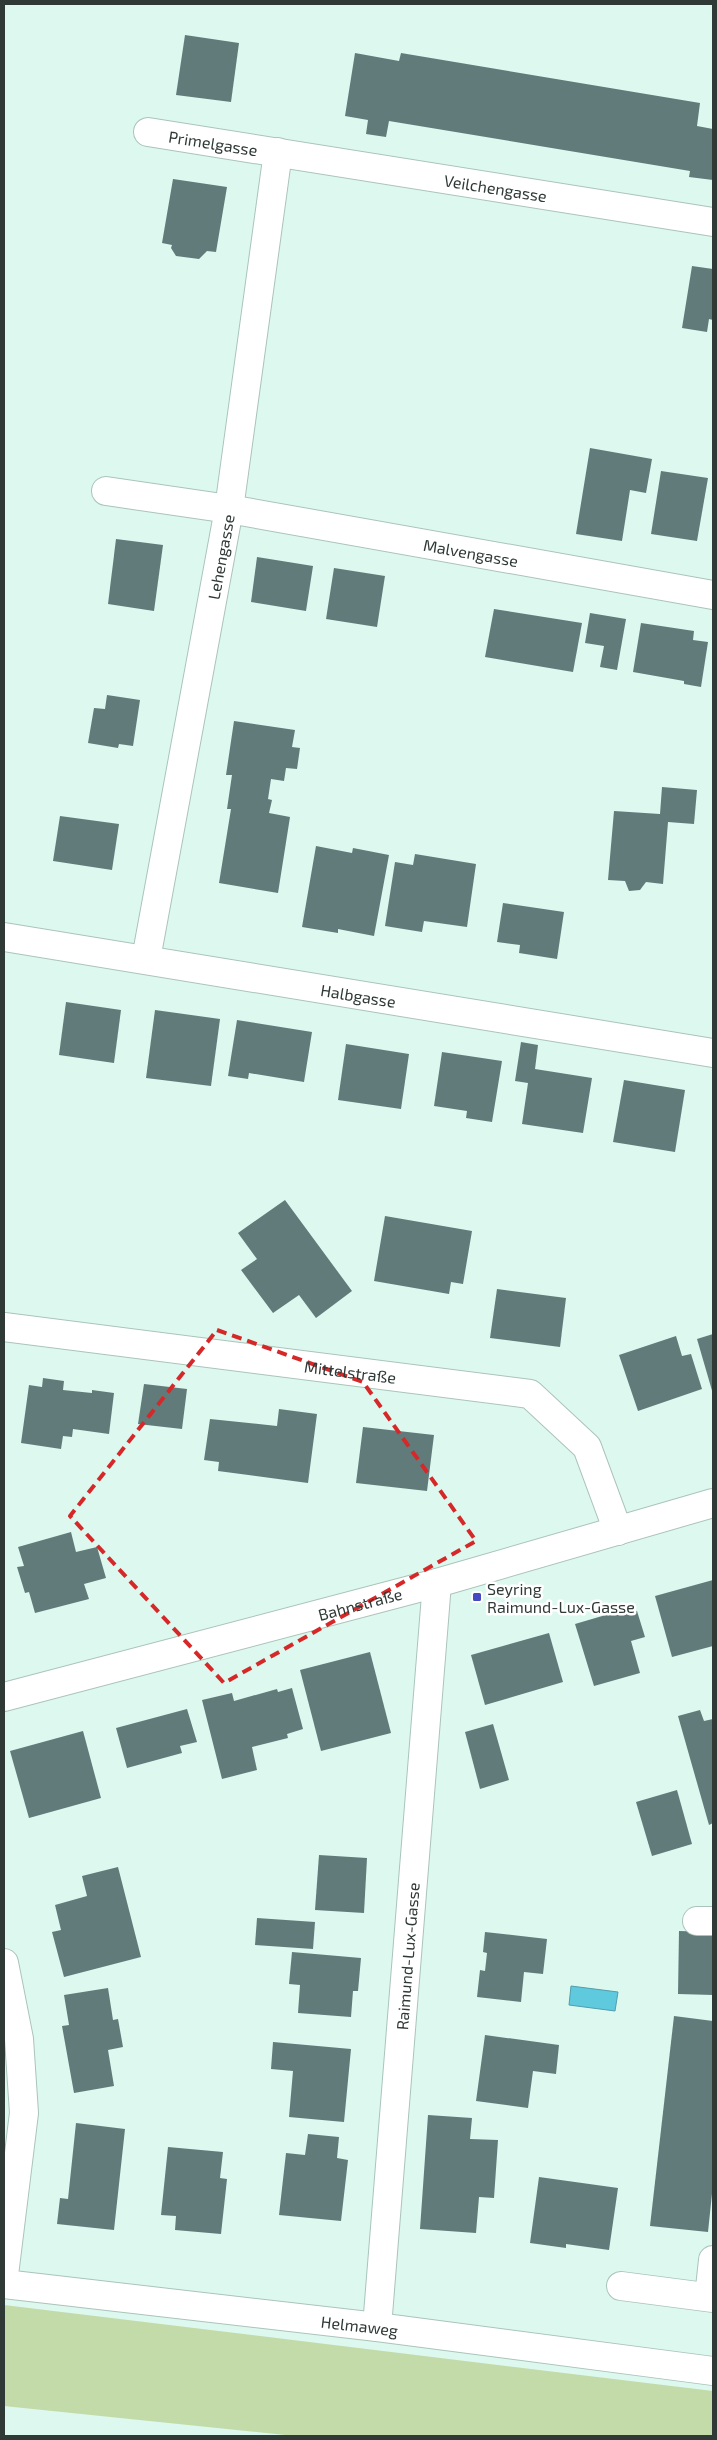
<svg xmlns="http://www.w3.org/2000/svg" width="717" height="2440" viewBox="0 0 717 2440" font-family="'Exo 2',sans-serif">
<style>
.green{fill:#c2dba8}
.water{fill:#5fc9de;stroke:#519eac}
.building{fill:#617b7a}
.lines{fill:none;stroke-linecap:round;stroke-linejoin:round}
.minor-casing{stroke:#abc4ba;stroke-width:30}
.minor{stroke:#fff;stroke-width:28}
.marked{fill:none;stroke:#d62828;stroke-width:4;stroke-dasharray:10 6;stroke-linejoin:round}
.poi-dot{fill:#444abf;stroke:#fff;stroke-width:2}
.labels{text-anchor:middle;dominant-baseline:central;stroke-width:5;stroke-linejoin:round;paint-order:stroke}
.street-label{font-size:16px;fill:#2f3936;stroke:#fff}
.poi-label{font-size:16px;fill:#2f3936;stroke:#fff;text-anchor:start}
</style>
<rect width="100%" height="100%" fill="#ddf8ee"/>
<path class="green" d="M4,2305L713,2391V2436H295L4,2406Z"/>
<path class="water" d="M571,1986L618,1992L615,2011L569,2005Z"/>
<g class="building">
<path d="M185,35L239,43L231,102L176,95Z"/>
<path d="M355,53L399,61L401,53L700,103L697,126L713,129V180L689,177L690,171L389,121L386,137L366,134L368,120L345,116Z"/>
<path d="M173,179L227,187L216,252L207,251L199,259L176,256L171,248L172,245L162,243Z"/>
<path d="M692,266L713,269V320L709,319L707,332L682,328Z"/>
<path d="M590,448L652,459L646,493L630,490L622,541L576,534Z"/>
<path d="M661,471L708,478L697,541L651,534Z"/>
<path d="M116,539L163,545L154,611L108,604Z"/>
<path d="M257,557L313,566L306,611L251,602Z"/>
<path d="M334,568L385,576L377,627L326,619Z"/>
<path d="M494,609L582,623L573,672L485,657Z"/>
<path d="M590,613L626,619L617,670L600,667L604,646L585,643Z"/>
<path d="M641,623L694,631L693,640L708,642L701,687L684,684V681L633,672Z"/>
<path d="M107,695L140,700L133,746L119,744L118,748L88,743L94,708L105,709Z"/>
<path d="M234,721L295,730L292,747L300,748L297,769L286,768L284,781L271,779L268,799L272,800L269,813L290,817L278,893L219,883L231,809H227L232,775H226Z"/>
<path d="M662,787L697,790L694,824L668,822L663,884L646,882L640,890L629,891L625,881L608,880L614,811L660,814Z"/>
<path d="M60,816L119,824L112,870L53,861Z"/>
<path d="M316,846L352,853L353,848L389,855L374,936L338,929V933L302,927Z"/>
<path d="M415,854L476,864L467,927L424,921L422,932L385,926L395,862L413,865Z"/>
<path d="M503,903L564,912L557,959L519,953L520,945L497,942Z"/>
<path d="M66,1002L121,1010L114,1063L59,1055Z"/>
<path d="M155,1010L220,1019L211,1086L146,1078Z"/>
<path d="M237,1020L312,1032L304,1082L249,1073L248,1079L228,1076Z"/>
<path d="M521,1042L538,1045L535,1069L592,1078L583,1133L522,1124L528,1083L515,1081Z"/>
<path d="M346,1044L409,1054L401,1109L338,1100Z"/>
<path d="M442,1052L502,1061L492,1122L466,1118L467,1111L434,1106Z"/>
<path d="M624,1080L685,1090L675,1152L613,1142Z"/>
<path d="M285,1200L352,1291L316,1318L299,1295L273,1313L241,1270L257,1259L238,1233Z"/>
<path d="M385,1216L472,1231L463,1284L451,1282L449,1294L374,1281Z"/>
<path d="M497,1289L566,1298L560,1347L490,1338Z"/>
<path d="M713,1334V1394L697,1339Z"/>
<path d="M676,1336L682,1356L691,1354L702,1389L638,1411L619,1355Z"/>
<path d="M43,1378L64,1381L63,1390L92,1393V1390L114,1393L109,1434L73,1429L72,1437L63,1436L61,1449L21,1443L29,1385L42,1387Z"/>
<path d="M144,1384L187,1389L182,1429L138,1424Z"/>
<path d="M279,1409L317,1414L308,1483L218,1471L219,1462L204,1460L210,1419L277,1426Z"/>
<path d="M363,1427L434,1435L427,1491L356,1483Z"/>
<path d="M71,1532L76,1552L97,1547L106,1578L84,1584L89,1599L35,1613L29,1592L25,1593L17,1567L24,1566L18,1547Z"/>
<path d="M713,1580V1646L672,1657L655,1596Z"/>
<path d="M626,1609L628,1614L637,1611L645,1637L631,1641L640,1673L594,1686L575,1624Z"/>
<path d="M549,1633L563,1682L485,1705L471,1655Z"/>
<path d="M370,1652L391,1733L321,1751L300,1670Z"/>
<path d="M292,1688L303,1729L287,1734L288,1738L252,1747L257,1770L222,1779L202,1700L232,1693L234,1701L277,1689L278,1692Z"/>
<path d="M187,1709L197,1742L180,1746L182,1753L127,1768L116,1728Z"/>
<path d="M700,1710L704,1721L713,1719V1823L709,1825L678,1716Z"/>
<path d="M493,1724L509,1780L480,1789L465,1732Z"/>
<path d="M83,1731L101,1798L29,1818L10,1751Z"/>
<path d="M677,1790L692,1844L652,1856L636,1802Z"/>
<path d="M319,1855L367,1858L364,1913L315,1910Z"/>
<path d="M118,1867L141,1957L64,1977L52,1932L61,1930L55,1905L87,1896L82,1876Z"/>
<path d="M257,1918L315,1922L313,1949L255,1945Z"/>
<path d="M679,1931L713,1932V1995L678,1994Z"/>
<path d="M485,1932L547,1939L543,1974L524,1972L521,2002L477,1997L480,1970L485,1971L487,1953L483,1952Z"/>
<path d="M292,1952L361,1958L358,1991H353L351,2017L298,2013L300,1985L289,1984Z"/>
<path d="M108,1988L113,2020L118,2019L123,2047L108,2050L114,2086L74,2093L62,2026L69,2025L64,1995Z"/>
<path d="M674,2016L713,2021V2184L708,2232L650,2226Z"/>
<path d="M485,2035L559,2045L556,2074L533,2071L528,2108L476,2101Z"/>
<path d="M273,2042L351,2049L344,2122L289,2117L293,2071L271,2069Z"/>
<path d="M428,2115L472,2118L470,2139L498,2140L494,2198L479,2197L476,2233L420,2229Z"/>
<path d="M76,2123L125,2129L114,2230L57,2224L60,2198L68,2199Z"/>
<path d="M308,2134L339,2137L337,2158L348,2160L341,2221L279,2215L286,2153L305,2155Z"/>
<path d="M168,2147L223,2152L220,2178L227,2179L221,2234L175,2230L176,2216L161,2215Z"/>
<path d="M539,2177L618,2188L609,2250L566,2244V2248L530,2243Z"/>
</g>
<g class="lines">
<g class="minor-casing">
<g id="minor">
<path id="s1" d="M148,132L713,222"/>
<path id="s2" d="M106,491L229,509L713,595"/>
<path id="s3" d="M4,937L713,1053"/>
<path id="s4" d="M146,959L229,509L278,152"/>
<path id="s5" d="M4,1327L530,1394L587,1447L618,1531"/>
<path id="s6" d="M4,1697L437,1583L713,1503"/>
<path d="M697,1921H713"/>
<path d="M4,1963L19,2039L24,2113L4,2275"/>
<path id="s7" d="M4,2284L377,2327L713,2371"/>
<path d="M621,2286L713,2298"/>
<path d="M709,2297L713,2260"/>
<path id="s8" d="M377,2327L437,1583"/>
</g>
</g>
<use href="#minor" class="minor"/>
</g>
<path class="marked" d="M217,1330L363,1382L476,1541L224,1683L70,1516Z"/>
<rect class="poi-dot" x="472" y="1592" width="10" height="10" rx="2.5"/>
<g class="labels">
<g class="street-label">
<text stroke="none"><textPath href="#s1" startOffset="66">Primelgasse</textPath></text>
<text stroke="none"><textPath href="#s1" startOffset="352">Veilchengasse</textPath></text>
<text stroke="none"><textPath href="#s2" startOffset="370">Malvengasse</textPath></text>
<text stroke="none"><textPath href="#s4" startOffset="409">Lehengasse</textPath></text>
<text stroke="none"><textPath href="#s3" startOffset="359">Halbgasse</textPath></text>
<text stroke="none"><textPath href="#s5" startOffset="349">Mittelstraße</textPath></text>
<text stroke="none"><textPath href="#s6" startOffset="368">Bahnstraße</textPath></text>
<text stroke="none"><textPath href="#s8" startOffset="372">Raimund-Lux-Gasse</textPath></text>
<text stroke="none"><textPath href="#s7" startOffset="358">Helmaweg</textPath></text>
</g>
<g class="poi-label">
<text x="487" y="1588">Seyring<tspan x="487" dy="18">Raimund-Lux-Gasse</tspan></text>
</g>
</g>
<rect width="717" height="2440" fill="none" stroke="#2f3936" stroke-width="10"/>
</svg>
